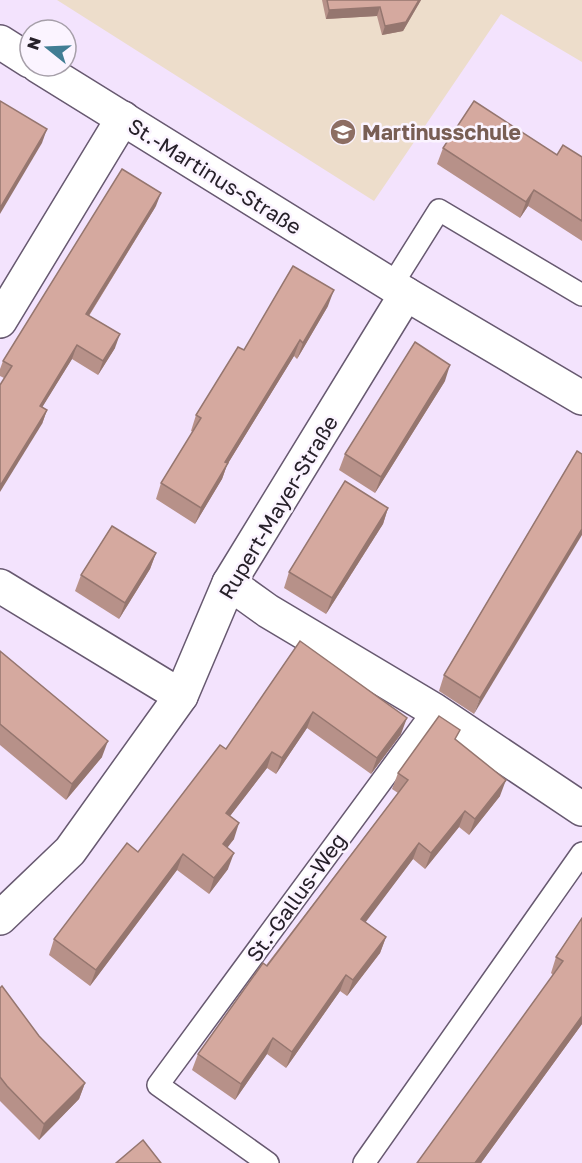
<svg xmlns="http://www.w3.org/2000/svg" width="582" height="1163" viewBox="0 0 582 1163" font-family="'Golos Text',sans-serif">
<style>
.education{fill:#edddcb}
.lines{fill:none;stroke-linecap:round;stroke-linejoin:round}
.lane-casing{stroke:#675970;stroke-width:24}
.street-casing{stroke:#675970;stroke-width:36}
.lane{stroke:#fff;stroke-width:21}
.street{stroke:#fff;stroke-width:33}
.wall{fill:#b79189}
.shaded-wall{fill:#95766f}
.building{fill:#d5a99f;stroke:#95766f;stroke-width:1.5}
.labels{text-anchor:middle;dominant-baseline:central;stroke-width:5;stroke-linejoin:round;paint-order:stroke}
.education-label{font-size:21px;font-weight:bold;fill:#785e54;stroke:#fbf4ff;text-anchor:start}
.street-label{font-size:21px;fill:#262029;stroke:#fbf4ff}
</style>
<rect width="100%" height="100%" fill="#f3e3fd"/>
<path class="education" d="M57,0H582V62L501,14L374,201Z"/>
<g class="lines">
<g class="lane-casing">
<g id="lane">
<path d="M392,285L439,210L582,295"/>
<path d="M268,1163L158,1085L434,710"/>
<path d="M364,1163L582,853"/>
</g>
</g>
<g class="street-casing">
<g id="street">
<path d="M0,42L30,61"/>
<path d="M38,66L406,294L582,398"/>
<path d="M0,321L123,118"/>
<path d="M229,583L268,611L434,710L582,809"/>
<path d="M0,586L181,696"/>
<path d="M0,918L70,851L181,696L229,583L406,294"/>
</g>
</g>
<use href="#lane" class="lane"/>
<use href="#street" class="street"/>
</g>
<g class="wall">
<path d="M322,0H421L403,31L382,35L377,16L326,19Z"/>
<path d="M443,148L557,155L582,157V241L528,206L520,218L437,164Z"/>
<path d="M156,206L89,316L115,348L98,375L72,359L42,407L47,410L42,424L4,378L0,376V369L3,361Z"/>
<path d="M328,306L297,359L294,356L227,465L222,479L195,524L156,499L161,483L193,432L191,431L196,415L244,350Z"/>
<path d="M445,381L375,493L339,470L345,454Z"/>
<path d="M577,451L474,714L439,691L444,675Z"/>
<path d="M388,508L383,524L326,614L284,588L289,572Z"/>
<path d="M156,553L150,569L119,619L75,591L81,575Z"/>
<path d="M300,641L401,734L371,774L307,728L276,774L267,768L230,816L234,839L227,847L228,869L209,894L177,870L90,986L49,955L54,939L138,852L226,749Z"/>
<path d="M0,651L102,757L66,800L0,745Z"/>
<path d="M456,740L500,796L469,835L459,827L425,869L413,859L365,922L386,937L380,953L347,996L340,991L286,1068L267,1054L235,1100L192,1070L198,1054L398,793L392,789L398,773Z"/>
<path d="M582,918V1024L481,1163H417L553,975L551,973L556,957Z"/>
<path d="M0,988L39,1036L85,1083L79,1099L39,1140L0,1101Z"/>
</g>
<g class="shaded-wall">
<path d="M419,0H421L403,31L382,35L385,26Z"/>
<path d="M380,7L377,16L326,19L329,10Z"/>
<path d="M47,129L42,143L0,214V208Z"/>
<path d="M534,190L528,206L520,218L526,202Z"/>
<path d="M161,193L156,206L81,328L86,314Z"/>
<path d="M334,290L328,306L297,359L303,343Z"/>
<path d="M120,334L115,348L98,375L103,361Z"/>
<path d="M300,340L294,356L227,465L222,479L195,524L201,508L225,462Z"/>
<path d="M77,345L72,359L35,419L40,406Z"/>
<path d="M450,365L445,381L375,493L381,477Z"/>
<path d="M47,410L42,424L0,492V486Z"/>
<path d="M388,508L383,524L326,614L332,598Z"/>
<path d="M582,529V535L474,714L480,698Z"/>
<path d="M156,553L150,569L119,619L125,603Z"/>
<path d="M313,712L307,728L276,774L282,758Z"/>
<path d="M407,718L401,734L371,774L377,758Z"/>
<path d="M108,741L102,757L66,800L72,784Z"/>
<path d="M272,752L267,768L220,829L226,813Z"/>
<path d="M506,780L500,796L469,835L475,819Z"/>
<path d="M465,811L459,827L425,869L431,853Z"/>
<path d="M239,823L234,839L218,860L223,844Z"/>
<path d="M419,843L413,859L356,935L361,919Z"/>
<path d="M234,853L228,869L209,894L214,878Z"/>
<path d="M183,854L177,870L90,986L96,970Z"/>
<path d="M386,937L380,953L347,996L353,980Z"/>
<path d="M346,975L340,991L286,1068L292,1052Z"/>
<path d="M582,1016V1024L481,1163H475Z"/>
<path d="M273,1038L267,1054L235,1100L241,1084Z"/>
<path d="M85,1083L79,1099L39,1140L44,1124Z"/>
</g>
<g class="building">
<path d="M327,0H419L406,22L385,26L380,7L329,10Z"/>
<path d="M0,101L47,129L0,208Z"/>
<path d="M474,101L557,155L563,145L582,157V221L534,190L526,202L443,148Z"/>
<path d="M122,169L161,193L86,314L120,334L103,361L77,345L40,406L47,410L0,486V385L12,366L3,361Z"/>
<path d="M293,266L334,290L303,343L300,340L225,462L228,463L201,508L161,483L201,418L196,415L238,347L244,350Z"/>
<path d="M415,342L450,365L381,477L345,454Z"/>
<path d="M577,451L582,454V529L480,698L444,675Z"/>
<path d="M345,481L388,508L332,598L289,572Z"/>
<path d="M112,526L156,553L125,603L81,575Z"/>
<path d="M300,641L407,718L377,758L313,712L282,758L272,752L226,813L239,823L223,844L234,853L214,878L183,854L96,970L54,939L127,843L138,852L220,745L226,749Z"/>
<path d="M0,651L108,741L72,784L0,724Z"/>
<path d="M439,716L460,730L455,739L506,780L475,819L465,811L431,853L419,843L361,919L386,937L353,980L346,975L292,1052L273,1038L241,1084L198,1054L263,963L267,966L408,780L398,773Z"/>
<path d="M582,918V1016L475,1163H417L563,961L556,957Z"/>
<path d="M2,986L39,1036L85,1083L44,1124L7,1086L0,1077V988Z"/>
<path d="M143,1140L161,1163H116Z"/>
</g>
<defs>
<g id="school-disc" transform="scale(1.35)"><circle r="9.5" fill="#8d6e63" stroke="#fbf4ff"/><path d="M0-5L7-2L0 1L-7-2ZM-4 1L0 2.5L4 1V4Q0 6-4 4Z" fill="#fff"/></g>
</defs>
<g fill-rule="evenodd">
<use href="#school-disc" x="343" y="132"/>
</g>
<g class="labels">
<g class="education-label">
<text x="362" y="132">Martinusschule</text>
</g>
<g class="street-label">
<text transform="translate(215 176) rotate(32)">St.-Martinus-Straße</text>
<text transform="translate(278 507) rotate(-59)">Rupert-Mayer-Straße</text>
<text transform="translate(296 897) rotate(-54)">St.-Gallus-Weg</text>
</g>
</g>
<g transform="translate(48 48) rotate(288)"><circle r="28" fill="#fbf4ff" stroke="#a69fa9" stroke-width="1.5"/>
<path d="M0-4.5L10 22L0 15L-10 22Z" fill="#417d94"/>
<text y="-9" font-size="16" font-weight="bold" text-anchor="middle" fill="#262029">N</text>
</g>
</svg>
